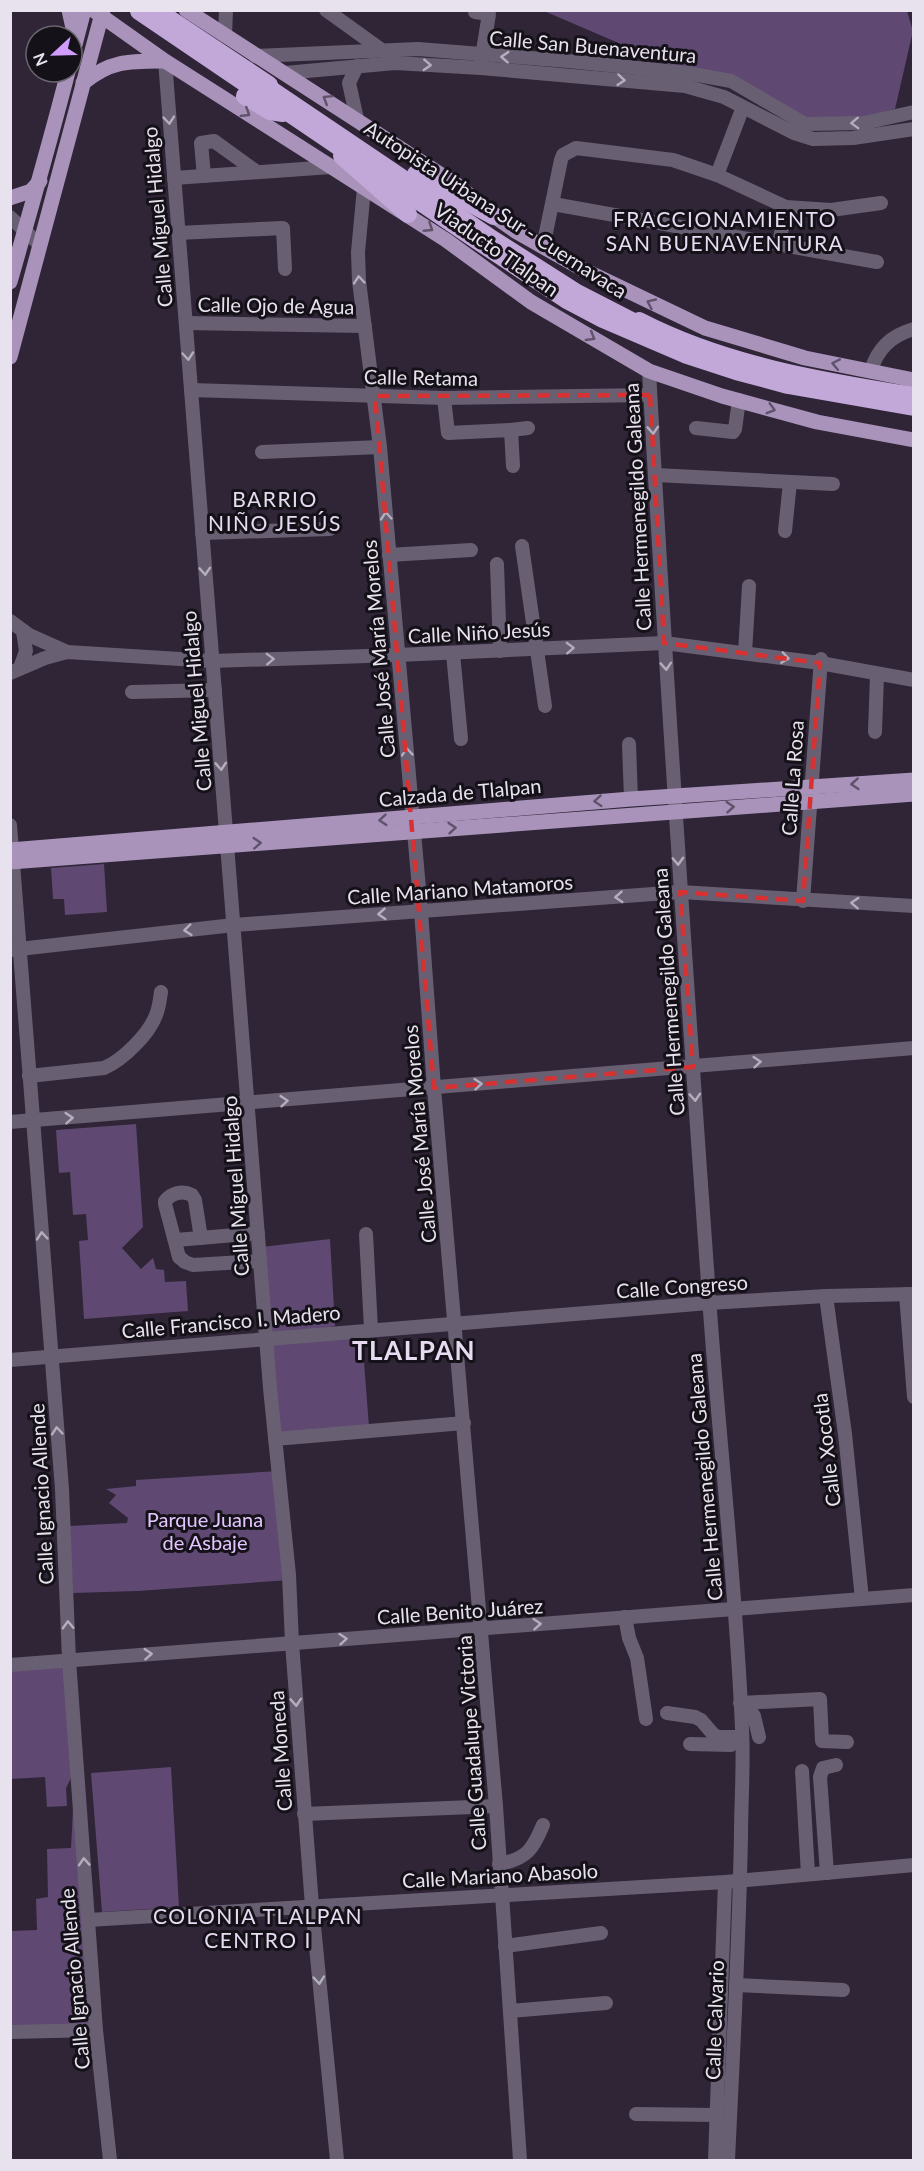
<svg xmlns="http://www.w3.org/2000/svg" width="924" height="2171" viewBox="0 0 924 2171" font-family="Lato,sans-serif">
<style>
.green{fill:#5f4871}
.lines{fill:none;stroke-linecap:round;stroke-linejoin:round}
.minor{stroke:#695f73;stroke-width:14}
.major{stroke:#a993bb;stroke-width:15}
.highway{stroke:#c2a8d8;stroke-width:18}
.highway-bridge{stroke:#c2a8d8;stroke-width:18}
.oneway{stroke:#b5aebd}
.oneway2{stroke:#5f526a}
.marked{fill:none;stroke:#d73132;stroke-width:4.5;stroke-dasharray:12 8;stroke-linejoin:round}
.labels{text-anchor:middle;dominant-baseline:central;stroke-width:6;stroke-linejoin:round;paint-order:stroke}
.street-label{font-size:20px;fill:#e8e2ee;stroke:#151118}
.park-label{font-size:20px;fill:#e3c5fd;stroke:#151118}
.neighbourhood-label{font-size:21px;letter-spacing:1.5px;fill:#e7dbf2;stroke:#151118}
.district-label{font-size:26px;font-weight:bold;letter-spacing:1.5px;fill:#e7dbf2;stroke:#151118}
</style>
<rect width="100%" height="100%" fill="#2f2537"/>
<g class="green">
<path d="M544,11H907L913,31L895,109L862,118L796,119L707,74L665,63Z"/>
<path d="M104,864L107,912L65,915L64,899H53L51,868Z"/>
<path d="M136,1124L143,1227L122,1248L141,1269L153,1258L156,1269L164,1270L165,1282L186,1281L188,1311L84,1319L79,1241L88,1240L86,1214L73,1215L70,1172L59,1173L56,1130Z"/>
<path d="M330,1239L335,1326L268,1337L262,1247Z"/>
<path d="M362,1336L369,1427L275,1438L268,1339Z"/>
<path d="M278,1471L289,1580L138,1591L73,1593L69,1526L127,1523L128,1518L109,1503L116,1495L106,1489L136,1486V1480Z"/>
<path d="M66,1663L72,1768H75L78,1848L91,2028H11V1931L37,1930L36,1899L48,1897L47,1849L71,1848L75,1770L66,1788L67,1806L47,1807L45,1777L11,1779V1668Z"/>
<path d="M171,1767L179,1907L102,1912L91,1773Z"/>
</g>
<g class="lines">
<g class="minor">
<path d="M326,10L383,51"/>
<path d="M475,12L489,14L481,63"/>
<path d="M225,36L226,10"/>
<path d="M255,56L418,49L568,61L687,73L731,81L805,124L864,123L914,112"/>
<path d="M165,61L270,1388L289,1575L292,1643L312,1906L337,2160"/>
<path d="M285,73L395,63L481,68L685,86L724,97L794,133L813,139L853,138L914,129"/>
<path d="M357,119L349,83L357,66"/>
<path d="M717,175L743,107"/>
<path d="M204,176L201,143L214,141L257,172"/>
<path d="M174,178L331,167"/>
<path d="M364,188L358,252L359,281L380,447L421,911L434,1088L496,1806L520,2160"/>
<path d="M553,204L877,262"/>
<path d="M10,217L39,244"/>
<path d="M178,233L283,228L285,269"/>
<path d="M779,244L786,207"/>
<path d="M543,247L561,160L563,155L576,148L673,160L717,175L786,207L831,210L881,203"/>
<path d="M186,323L365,326"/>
<path d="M649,371C666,680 687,989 709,1297C719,1441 736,1584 742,1728C744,1764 741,1801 741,1836C739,1944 733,2053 728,2160"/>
<path d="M871,371C877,349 892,335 914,329"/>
<path d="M191,390L444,398L650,395"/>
<path d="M444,398L448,433L511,430L513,466"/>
<path d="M696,428L733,432L735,429L739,400"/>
<path d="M511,430L528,428"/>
<path d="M262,452L380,447"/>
<path d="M656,475L833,484"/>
<path d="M785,531L790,482"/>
<path d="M202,533L330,529"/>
<path d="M522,546L545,706"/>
<path d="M389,555L471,550"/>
<path d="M497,564L500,651"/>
<path d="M10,621L29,635L67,652"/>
<path d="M453,653L461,739"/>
<path d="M745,653L749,586"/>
<path d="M20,668L26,651L23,631"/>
<path d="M10,673L45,658L67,652L212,661L398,655L664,643L820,663L914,680"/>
<path d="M132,692L215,690"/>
<path d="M875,732L877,675"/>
<path d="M629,744L631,799"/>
<path d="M10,825L62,1489L69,1660L96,2030L110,2160"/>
<path d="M803,901L821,659"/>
<path d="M10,950L234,925L680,892L914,906"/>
<path d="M29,1076L104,1068C123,1060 149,1034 156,1015C159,1008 160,999 161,992"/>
<path d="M10,1122L914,1048"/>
<path d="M366,1234L371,1329"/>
<path d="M201,1238L195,1200L192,1195C182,1190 172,1193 165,1201V1204L179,1257L185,1262L193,1265L260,1261"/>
<path d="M176,1240L258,1233"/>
<path d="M906,1294L914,1397"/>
<path d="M826,1296L845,1434L862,1599"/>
<path d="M10,1360L709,1303L826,1296L914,1294"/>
<path d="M275,1439L464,1423"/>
<path d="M625,1617L629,1638L637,1658L646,1719"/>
<path d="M10,1665L914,1595"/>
<path d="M745,1702L754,1716L759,1737"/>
<path d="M740,1703L820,1699L822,1741L847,1742"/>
<path d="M667,1713L695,1717L701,1720L713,1734L718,1737H742"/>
<path d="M690,1744L731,1745"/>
<path d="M802,1771L808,1874"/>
<path d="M304,1814L496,1806"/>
<path d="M499,1864C527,1859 533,1849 543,1825"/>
<path d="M827,1873L820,1777L823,1768L836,1765"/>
<path d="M88,1920L725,1882L914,1865"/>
<path d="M505,1946L601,1933"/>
<path d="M736,1985L843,1990"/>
<path d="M510,2011L606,2003"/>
<path d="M10,2032L96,2030"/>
<path d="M636,2114L716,2115"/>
<path d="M715,2160L725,1882"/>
</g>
<g class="major">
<path d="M69,10L75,37"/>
<path d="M93,10L165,61L446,240L531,302L649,371L722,396L817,422L914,440"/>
<path d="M186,10L457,185L494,216L517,232L584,270L705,328L805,358L914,380"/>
<path d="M72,56L84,10"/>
<path d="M83,83C111,60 130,61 164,61"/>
<path d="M10,198L31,191L40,181"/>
<path d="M10,282C30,212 50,142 68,72"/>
<path d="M10,357L103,10"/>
<path d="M10,850L631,799L914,780"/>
<path d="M10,862L914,794"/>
</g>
<g class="highway">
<path d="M156,10L269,85"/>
<path d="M258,81L489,237L577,293L649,330"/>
<path d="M245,96L270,111L283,113"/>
<path d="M342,156L408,214"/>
<path d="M416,174L494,216"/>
<path d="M639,321C724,365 820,381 914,396"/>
</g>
<path class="highway-bridge" d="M139,11L478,241L567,300L603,319L687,355L736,371L788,385L914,407"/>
</g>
<defs><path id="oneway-chevron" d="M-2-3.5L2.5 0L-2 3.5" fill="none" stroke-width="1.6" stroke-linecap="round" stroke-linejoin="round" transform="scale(1.5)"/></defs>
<g class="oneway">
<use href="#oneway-chevron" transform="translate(505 57) rotate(-176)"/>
<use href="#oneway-chevron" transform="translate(427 65) rotate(3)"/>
<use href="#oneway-chevron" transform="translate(621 80) rotate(5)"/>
<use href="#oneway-chevron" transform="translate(169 120) rotate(85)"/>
<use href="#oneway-chevron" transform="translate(855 123) rotate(178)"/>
<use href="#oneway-chevron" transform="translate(359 280) rotate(-95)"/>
<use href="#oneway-chevron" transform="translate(188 356) rotate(85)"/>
<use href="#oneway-chevron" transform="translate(653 430) rotate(86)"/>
<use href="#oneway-chevron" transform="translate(386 516) rotate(-95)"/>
<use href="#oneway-chevron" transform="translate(205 571) rotate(86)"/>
<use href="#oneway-chevron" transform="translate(570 648) rotate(-2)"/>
<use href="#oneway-chevron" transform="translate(785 658) rotate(8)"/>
<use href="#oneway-chevron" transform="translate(270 659) rotate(-2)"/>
<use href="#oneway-chevron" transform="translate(666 666) rotate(86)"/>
<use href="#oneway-chevron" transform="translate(407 752) rotate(-95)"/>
<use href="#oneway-chevron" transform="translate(221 766) rotate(86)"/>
<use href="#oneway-chevron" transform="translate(678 861) rotate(88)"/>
<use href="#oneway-chevron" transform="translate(619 897) rotate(176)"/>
<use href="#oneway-chevron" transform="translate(855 903) rotate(-177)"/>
<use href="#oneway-chevron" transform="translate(382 914) rotate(176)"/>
<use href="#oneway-chevron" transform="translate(188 930) rotate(174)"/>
<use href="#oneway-chevron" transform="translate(757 1062) rotate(-5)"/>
<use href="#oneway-chevron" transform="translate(478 1084) rotate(-5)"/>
<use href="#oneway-chevron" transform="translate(695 1097) rotate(86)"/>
<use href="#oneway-chevron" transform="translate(284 1101) rotate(-5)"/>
<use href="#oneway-chevron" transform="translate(69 1118) rotate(-4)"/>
<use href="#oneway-chevron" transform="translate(42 1236) rotate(-95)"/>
<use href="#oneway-chevron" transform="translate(57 1431) rotate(-95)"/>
<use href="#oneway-chevron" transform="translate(537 1624) rotate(-4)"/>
<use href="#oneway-chevron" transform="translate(68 1625) rotate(-92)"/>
<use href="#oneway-chevron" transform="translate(343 1639) rotate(-5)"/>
<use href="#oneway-chevron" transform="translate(148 1654) rotate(-4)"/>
<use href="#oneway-chevron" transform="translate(296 1702) rotate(86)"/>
<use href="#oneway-chevron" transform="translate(84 1862) rotate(-94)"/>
<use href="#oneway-chevron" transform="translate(319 1980) rotate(85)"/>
</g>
<g class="oneway2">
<use href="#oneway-chevron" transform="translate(327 99) rotate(-148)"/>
<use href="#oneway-chevron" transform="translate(246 113) rotate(32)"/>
<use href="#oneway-chevron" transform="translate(429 228) rotate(33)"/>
<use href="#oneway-chevron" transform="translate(651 303) rotate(-155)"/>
<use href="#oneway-chevron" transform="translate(591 337) rotate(31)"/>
<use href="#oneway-chevron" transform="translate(836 364) rotate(-169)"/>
<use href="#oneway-chevron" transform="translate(771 409) rotate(16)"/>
<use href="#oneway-chevron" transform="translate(855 784) rotate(176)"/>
<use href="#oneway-chevron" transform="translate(598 801) rotate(175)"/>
<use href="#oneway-chevron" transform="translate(730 807) rotate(-4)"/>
<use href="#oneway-chevron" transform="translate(383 820) rotate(175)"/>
<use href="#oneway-chevron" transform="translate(452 828) rotate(-5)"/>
<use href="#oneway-chevron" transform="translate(257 843) rotate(-4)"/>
</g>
<path class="marked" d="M650,395L664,643L820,663L803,901L680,892L693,1067L434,1088L375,396Z"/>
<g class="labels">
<g class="street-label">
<text transform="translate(593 46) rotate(5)">Calle San Buenaventura</text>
<text transform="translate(496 209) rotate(33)">Autopista Urbana Sur - Cuernavaca</text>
<text transform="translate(157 217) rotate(-95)">Calle Miguel Hidalgo</text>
<text transform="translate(497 249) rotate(35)">Viaducto Tlalpan</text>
<text transform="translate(276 305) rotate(1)">Calle Ojo de Agua</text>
<text transform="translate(421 377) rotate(1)">Calle Retama</text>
<text transform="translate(637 507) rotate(-93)">Calle Hermenegildo Galeana</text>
<text transform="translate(479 632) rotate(-3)">Calle Niño Jesús</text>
<text transform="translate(378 649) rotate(-95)">Calle José María Morelos</text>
<text transform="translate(196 701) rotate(-95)">Calle Miguel Hidalgo</text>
<text transform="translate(792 778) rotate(-86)">Calle La Rosa</text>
<text transform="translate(460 792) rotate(-5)">Calzada de Tlalpan</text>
<text transform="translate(460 889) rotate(-4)">Calle Mariano Matamoros</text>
<text transform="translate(668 992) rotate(-94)">Calle Hermenegildo Galeana</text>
<text transform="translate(419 1134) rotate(-95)">Calle José María Morelos</text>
<text transform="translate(235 1186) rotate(-94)">Calle Miguel Hidalgo</text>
<text transform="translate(682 1286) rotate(-4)">Calle Congreso</text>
<text transform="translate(231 1321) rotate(-5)">Calle Francisco I. Madero</text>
<text transform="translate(826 1450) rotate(-97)">Calle Xocotla</text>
<text transform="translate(704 1477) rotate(-95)">Calle Hermenegildo Galeana</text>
<text transform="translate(41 1494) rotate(-93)">Calle Ignacio Allende</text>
<text transform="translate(460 1611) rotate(-4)">Calle Benito Juárez</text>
<text transform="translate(471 1743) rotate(-94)">Calle Guadalupe Victoria</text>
<text transform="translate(280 1751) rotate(-94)">Calle Moneda</text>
<text transform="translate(500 1875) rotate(-3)">Calle Mariano Abasolo</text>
<text transform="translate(74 1979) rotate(-95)">Calle Ignacio Allende</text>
<text transform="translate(714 2020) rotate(-88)">Calle Calvario</text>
</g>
<g class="park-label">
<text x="205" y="1519">Parque Juana<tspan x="205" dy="23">de Asbaje</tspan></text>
</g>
<g class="neighbourhood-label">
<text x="725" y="218">FRACCIONAMIENTO<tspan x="725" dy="24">SAN BUENAVENTURA</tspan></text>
<text x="275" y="498">BARRIO<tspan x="275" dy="24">NIÑO JESÚS</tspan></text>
<text x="258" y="1915">COLONIA TLALPAN<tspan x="258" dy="24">CENTRO I</tspan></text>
</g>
<g class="district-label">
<text x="414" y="1350">TLALPAN</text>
</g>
</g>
<rect width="924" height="2171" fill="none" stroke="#e8e2ee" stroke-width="24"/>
<g transform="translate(54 54) rotate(248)"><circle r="28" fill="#151118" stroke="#69656e" stroke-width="1.5"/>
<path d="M0-4.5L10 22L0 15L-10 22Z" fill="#d29cfd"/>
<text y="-9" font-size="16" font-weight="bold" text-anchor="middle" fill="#e8e2ee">N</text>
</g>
</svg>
